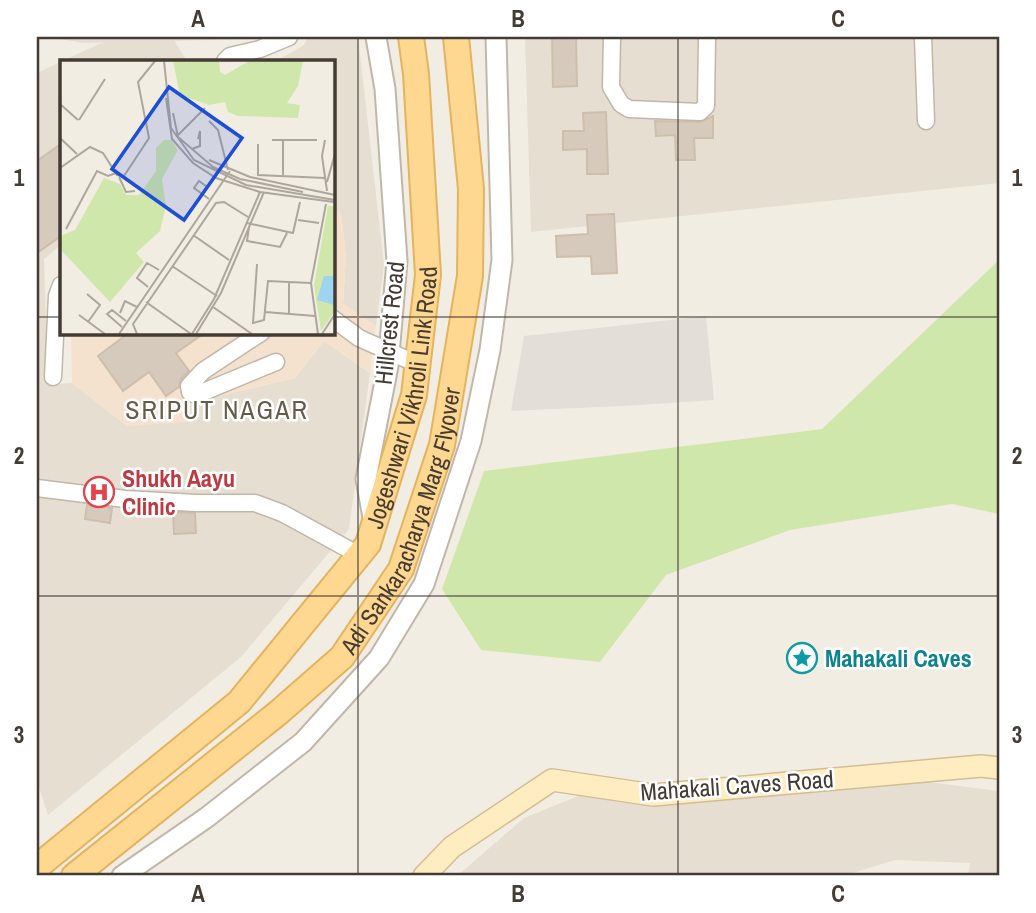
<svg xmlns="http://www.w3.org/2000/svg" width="1036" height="913" viewBox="0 0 1036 913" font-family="'Archivo Narrow',sans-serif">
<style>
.residential{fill:#e6ded1}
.commercial{fill:#f5e2ce}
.industrial{fill:#e4ded9}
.green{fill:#d0e7ab}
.building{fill:#d6cabc;stroke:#cebfac;stroke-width:2}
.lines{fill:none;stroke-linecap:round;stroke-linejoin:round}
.minor-casing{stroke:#c0b7a9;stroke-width:19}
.tertiary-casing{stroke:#c0b7a9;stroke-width:23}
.secondary-casing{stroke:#d3be93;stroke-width:24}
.primary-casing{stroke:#e3b360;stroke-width:28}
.minor{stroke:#fff;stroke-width:16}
.tertiary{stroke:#fff;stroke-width:19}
.secondary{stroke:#ffecc1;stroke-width:21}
.primary{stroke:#fed890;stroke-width:24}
.grid{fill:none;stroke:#443c34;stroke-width:2;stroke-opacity:0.55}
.labels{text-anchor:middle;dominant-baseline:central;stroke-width:5;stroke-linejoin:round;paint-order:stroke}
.street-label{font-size:24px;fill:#443c34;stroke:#fff}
.health-label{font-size:24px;font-weight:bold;fill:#be3a42;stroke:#fff;text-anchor:start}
.culture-label{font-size:24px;font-weight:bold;fill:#0d838f;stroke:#fff;text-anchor:start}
.neighbourhood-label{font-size:26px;letter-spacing:2px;fill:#665a4b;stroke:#fff}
.inset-road{fill:none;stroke:#aca69d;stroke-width:2}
.view{fill:#1d4ed8;fill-opacity:0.15;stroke:#1d4ed8;stroke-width:3.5}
.inset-edge{fill:none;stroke:#443c34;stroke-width:3.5}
.neatline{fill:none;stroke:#443c34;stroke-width:2.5}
.grid-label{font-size:23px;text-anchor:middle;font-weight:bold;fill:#443c34}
</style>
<rect width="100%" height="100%" fill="#f2ede3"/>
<g class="residential">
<path d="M114,37H172L187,61H61V245L44,259L48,384L72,383L127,426L190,403L295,378L324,341L370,373L349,529L241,657L48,815L37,781V73Z"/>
<path d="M308,37H358L384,264L376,326L343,304L346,257L341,213L332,210V61H276L304,45Z"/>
<path d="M525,37H999V183L531,232Z"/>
<path d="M840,771L999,791V876H968L970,863L895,860L843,876H457L524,818L578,796L720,801Z"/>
</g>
<path class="commercial" d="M333,210L341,212L346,257L343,304L376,326L370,373L324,341L295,378L190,403L187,422L127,426L72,383L71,333L332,332Z"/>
<g class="industrial">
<path d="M50,37H250L251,39L83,43Z"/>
<path d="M706,316L714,400L624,406L511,411L524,336Z"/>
</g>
<path class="green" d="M999,260V514L952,504L790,530L666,575L600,662L481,650L442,589L484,471L822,429Z"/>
<g class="building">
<path d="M552,37H576L577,86L553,87Z"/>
<path d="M606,112L608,174H587V149L563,150V131H584L583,113Z"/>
<path d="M713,116V138H694L695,160H676L675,135L656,136L655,121L700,122Z"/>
<path d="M61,144V236L37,253V161Z"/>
<path d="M614,214L617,273L592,274L591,256L557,257L556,236L588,234L587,215Z"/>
<path d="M130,332H206L176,353L189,371L181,379L179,387L166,396L149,372L123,391L98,356Z"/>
<path d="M87,505L112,508L110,523L85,519Z"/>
<path d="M173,512L195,513L196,533L174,534Z"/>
</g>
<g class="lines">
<g class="minor-casing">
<g id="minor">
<path d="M612,37L611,87L621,104L629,109L700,112L706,106L707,37"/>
<path d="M923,37L926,121"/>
<path d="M225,61L230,56L260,49L289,37"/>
<path d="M332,318L359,338L417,364"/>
<path d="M262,332L203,371L189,386L190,392L196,395L276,362"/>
<path d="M53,377L57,296L61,285"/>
<path d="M37,488L125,499L196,503H255L282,513L359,555"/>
</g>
</g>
<g class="tertiary-casing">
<g id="tertiary">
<path d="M374,523L366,479L388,366L397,261L385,89L376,37"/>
<path d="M122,876L206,818L303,742L379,658L424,584L471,441L490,350L502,260L496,37"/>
</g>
</g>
<g class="secondary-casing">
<path id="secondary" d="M424,876L452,847L552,780L653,795L981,766L999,768"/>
</g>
<g class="primary-casing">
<g id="primary">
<path id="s1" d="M37,867L239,702L368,544L414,395L428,275L416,74L411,37"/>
<path id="s2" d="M74,876L278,713L342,657L401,569L442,445L470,276L471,189L456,37"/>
</g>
</g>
<use href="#minor" class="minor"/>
<use href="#tertiary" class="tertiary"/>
<use href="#secondary" class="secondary"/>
<use href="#primary" class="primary"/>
</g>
<path class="grid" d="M358,37V876M678,37V876M37,317H61M332,317H999M37,596H999"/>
<defs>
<g id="hospital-ring" transform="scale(1.575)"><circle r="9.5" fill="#fff" stroke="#e0444e" stroke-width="1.5"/><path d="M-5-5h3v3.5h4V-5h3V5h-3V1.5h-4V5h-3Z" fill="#e0444e"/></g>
<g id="sight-ring" transform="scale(1.575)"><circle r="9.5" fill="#fff" stroke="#0f9aa8" stroke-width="1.5"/><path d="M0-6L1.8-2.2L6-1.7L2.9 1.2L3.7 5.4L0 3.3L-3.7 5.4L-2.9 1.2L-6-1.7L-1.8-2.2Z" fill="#0f9aa8"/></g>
</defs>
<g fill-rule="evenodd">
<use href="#hospital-ring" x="99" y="492"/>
<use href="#sight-ring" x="802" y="658"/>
</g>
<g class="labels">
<g class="street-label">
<text transform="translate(389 323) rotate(-84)">Hillcrest Road</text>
<text stroke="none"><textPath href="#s1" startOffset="616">Jogeshwari Vikhroli Link Road</textPath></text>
<text stroke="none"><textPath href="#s2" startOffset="497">Adi Sankaracharya Marg Flyover</textPath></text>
<text transform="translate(737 785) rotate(-4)">Mahakali Caves Road</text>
</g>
<g class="health-label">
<text x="122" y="478">Shukh Aayu<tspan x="122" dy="28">Clinic</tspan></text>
</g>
<g class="culture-label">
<text x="825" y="658">Mahakali Caves</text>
</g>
<g class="neighbourhood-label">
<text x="217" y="409">SRIPUT NAGAR</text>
</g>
</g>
<g transform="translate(60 60)">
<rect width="275" height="275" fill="#f2ede3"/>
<path d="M113,1H159L160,12L165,15L189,1H243L238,26L227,43L240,45L238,58L178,56L168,52L165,42L149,45L120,35ZM104,80H111L118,90L102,119L106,146L100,171L76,193L84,202L50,242L0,189V176L15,170L44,118L60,124L66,135H79L96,111V88ZM268,146H275V251L261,271L254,225Z" fill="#d0e7ab"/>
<path d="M264,216H275L274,245L257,240Z" fill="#9ed4f0"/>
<path class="inset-road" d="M104,1L111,68L134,100L186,125L275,140M106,38L112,79L133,103L156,118L200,132L274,142M0,44L18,60M113,53L118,77L153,107L180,119L243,132M19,60L45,19M149,61L158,70L168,110M118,75L145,48M0,78L17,94M212,80H257M223,80V115M265,80L262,96L267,131M198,84V115L265,118M132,89L140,86V71L138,79M149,100L190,117L275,135M0,108L30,87L43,93L57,115L64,116L89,78L78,22L95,1M59,117L66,132L75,131M267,122L275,94M143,134L147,127L139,121L134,128L149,139M238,160L259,163M187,163L233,173L240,142M189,167L187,181L220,187L227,173M6,169L37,111L48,116L56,113M133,175L169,200M197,204L193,263L204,260L208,221L251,223M112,206L157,236M229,222V253M88,227L77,218L87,203L99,210M27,234L40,245L28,262M86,242L131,274M153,247L192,274M205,252L255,256M60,253L65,241L77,247M19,255L45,274M62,267L47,254L52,250L66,261M59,274L170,111M77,274L73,264L156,143L164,142L188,157M132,274L154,239L200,132M136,274L161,233L204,132M258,274L251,223L266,144M262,274L275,254"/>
<path class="view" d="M109,27L182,78L124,160L52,109Z"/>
<rect width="275" height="275" class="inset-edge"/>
</g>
<rect width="1036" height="913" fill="none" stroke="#ffffff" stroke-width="77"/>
<rect x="38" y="38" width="960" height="836" class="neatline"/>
<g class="grid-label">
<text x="198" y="27">A</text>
<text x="518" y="27">B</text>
<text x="838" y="27">C</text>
<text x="19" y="186">1</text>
<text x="1017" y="186">1</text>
<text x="19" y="464">2</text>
<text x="1017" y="464">2</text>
<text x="19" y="743">3</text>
<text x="1017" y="743">3</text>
<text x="198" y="902">A</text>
<text x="518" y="902">B</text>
<text x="838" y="902">C</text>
</g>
</svg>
